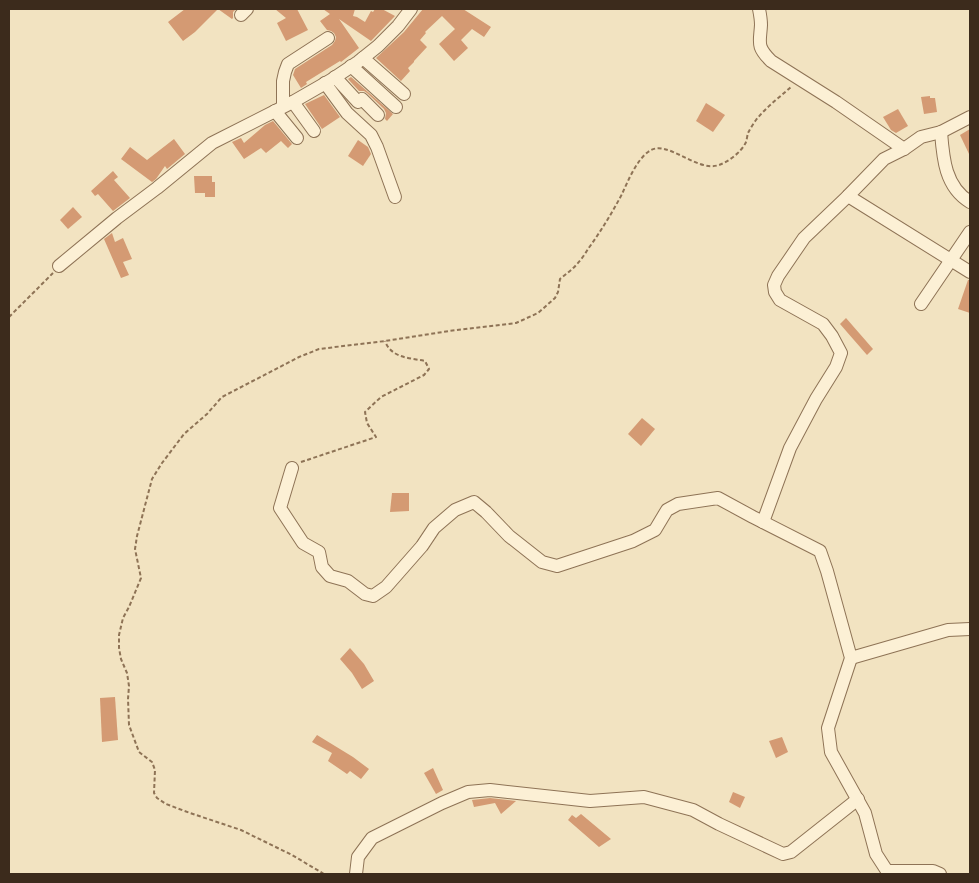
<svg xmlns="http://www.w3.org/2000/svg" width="979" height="883" viewBox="0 0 979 883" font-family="'Playfair Display',serif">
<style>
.building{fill:#d49a73}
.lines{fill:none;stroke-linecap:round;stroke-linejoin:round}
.minor-casing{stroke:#8e7356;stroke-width:14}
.path{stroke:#8e7356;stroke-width:2;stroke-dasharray:4 2.5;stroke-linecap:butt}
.minor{stroke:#fcf0d5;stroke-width:12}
</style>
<rect width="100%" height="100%" fill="#f2e3c1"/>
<g class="building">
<path d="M185,9H236L233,12V18L232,19L218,9L195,32L183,41L168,22Z"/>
<path d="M275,9H297L308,30L286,41L277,23L286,18Z"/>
<path d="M323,9H355L353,16L357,17L365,22L371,11L373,12L375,9H382L395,16L371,41L339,19L359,48L341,62L340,61L306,82L307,84L301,88L293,75L295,69L332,45L335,41L336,37L334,33L331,31L327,30L320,21L330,14Z"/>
<path d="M423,9H463L491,27L484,37L472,29L461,40L468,48L454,61L439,44L455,29L442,16L425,32L426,33L420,40L427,47L414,61V62L408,68L410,71L401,81L376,58L404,32Z"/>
<path d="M351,77L393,114L387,121L385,119L386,113L384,109L367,93L364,91H359L348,79Z"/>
<path d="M324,95L340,117L322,129L305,104Z"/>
<path d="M930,96V98H935L937,112L924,114L921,97Z"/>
<path d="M706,103L725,115L713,132L696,121Z"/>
<path d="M898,109L908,126L896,133L891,130L883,117Z"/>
<path d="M273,121L292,144L288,148L281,141L266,153L261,148L244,159L232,142L241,138L244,143L265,125Z"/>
<path d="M970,129V156L960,135Z"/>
<path d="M174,139L185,154L167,169L165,166L156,179L152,182L121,159L130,147L147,160Z"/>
<path d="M358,140L368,147L371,154L363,166L348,156Z"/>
<path d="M113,171L118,177L114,180L130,198L113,211L98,194L95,196L91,191Z"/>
<path d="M194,176H212V182H215V197H205V193H195Z"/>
<path d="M73,207L82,217L68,229L60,220Z"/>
<path d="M112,233L115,242L123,238L132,259L123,262L129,275L121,278L104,239Z"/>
<path d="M968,280H970V313L958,309Z"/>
<path d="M846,318L873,349L867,355L840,324Z"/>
<path d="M642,418L655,429L641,446L628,434Z"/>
<path d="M392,493H409V511L390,512Z"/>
<path d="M350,648L364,664L374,681L362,689L352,673L340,659Z"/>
<path d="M115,697L118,740L102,742L100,698Z"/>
<path d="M317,735L353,757L369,769L361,779L350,771L347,774L328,761L332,753L312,742Z"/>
<path d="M782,737L788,752L776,758L769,741Z"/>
<path d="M433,768L443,790L436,794L424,773Z"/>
<path d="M733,792L745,797L740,808L729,802Z"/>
<path d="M490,798L516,801L501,814L495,803L474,807L472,800Z"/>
<path d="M581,814L611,839L599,847L568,820L572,815L576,818Z"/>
</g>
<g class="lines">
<g class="minor-casing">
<g id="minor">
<path d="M759,9C760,14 761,20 761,25C760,43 756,46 771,61L836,102L904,149"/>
<path d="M241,15L247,9"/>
<path d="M363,58L404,94"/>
<path d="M351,66L396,107"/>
<path d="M335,77L358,102L362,99L378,115"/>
<path d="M325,83L347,113L371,135L377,147L395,197"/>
<path d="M293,102L314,131"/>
<path d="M283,106V81L285,72L288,64L328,38"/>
<path d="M275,111L297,138"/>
<path d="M941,132C943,158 945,187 970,202"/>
<path d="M848,196L970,272"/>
<path d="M59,266L117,218L157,188L212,143L291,103L331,80L358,62L378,46L398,26L411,9"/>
<path d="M921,304L970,232"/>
<path d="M292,468L280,508L303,543L319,552L322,567L330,576L348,581L365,594L373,596L386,587L422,546L434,528L455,510L474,502L486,512L509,536L542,562L557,566L633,541L655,530L667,510L678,504L718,498L753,517L820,551L827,571L851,658L828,728L831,752L865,813L876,854L887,871V874"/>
<path d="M763,522L790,448L816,399L836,367L841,353L832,336L823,324L780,300L775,292L774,285L778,276L804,238L848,196L884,159L904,149L921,137L941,132L970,117"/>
<path d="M851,658L948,630L970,629"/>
<path d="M887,871H933L940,874"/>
<path d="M356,874L358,857L372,838L442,803L468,792L490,790L590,801L644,797L693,810L719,824L783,854L791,852L858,799"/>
</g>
</g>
<g class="path">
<path d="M9,317L53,273"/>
<path d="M301,462L376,437L367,423L365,412L381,397L424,375L429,369L425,361C410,358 391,358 385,341"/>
<path d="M324,874L292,855L241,830L190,813L166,804L157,798L154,793L155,770L152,762L139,752L129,725L128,699L129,686L127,673L121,659L119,648V635L123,618L129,607L141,578L135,549L137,536L152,479L162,463L184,434L207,414L222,397L299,357L319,349L385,341L449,331L516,323L538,313L555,298L558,292L560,279C566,274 572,270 577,264C581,260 585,254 588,249C601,231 612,213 622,194C628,181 636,161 648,152C666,137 696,173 719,165C728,162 740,153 745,144C747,141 747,136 748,133C750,129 753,124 756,120C766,107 780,97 792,86"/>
</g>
<use href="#minor" class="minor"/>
</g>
<rect width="979" height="883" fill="none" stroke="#3c2b1c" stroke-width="20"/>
</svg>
